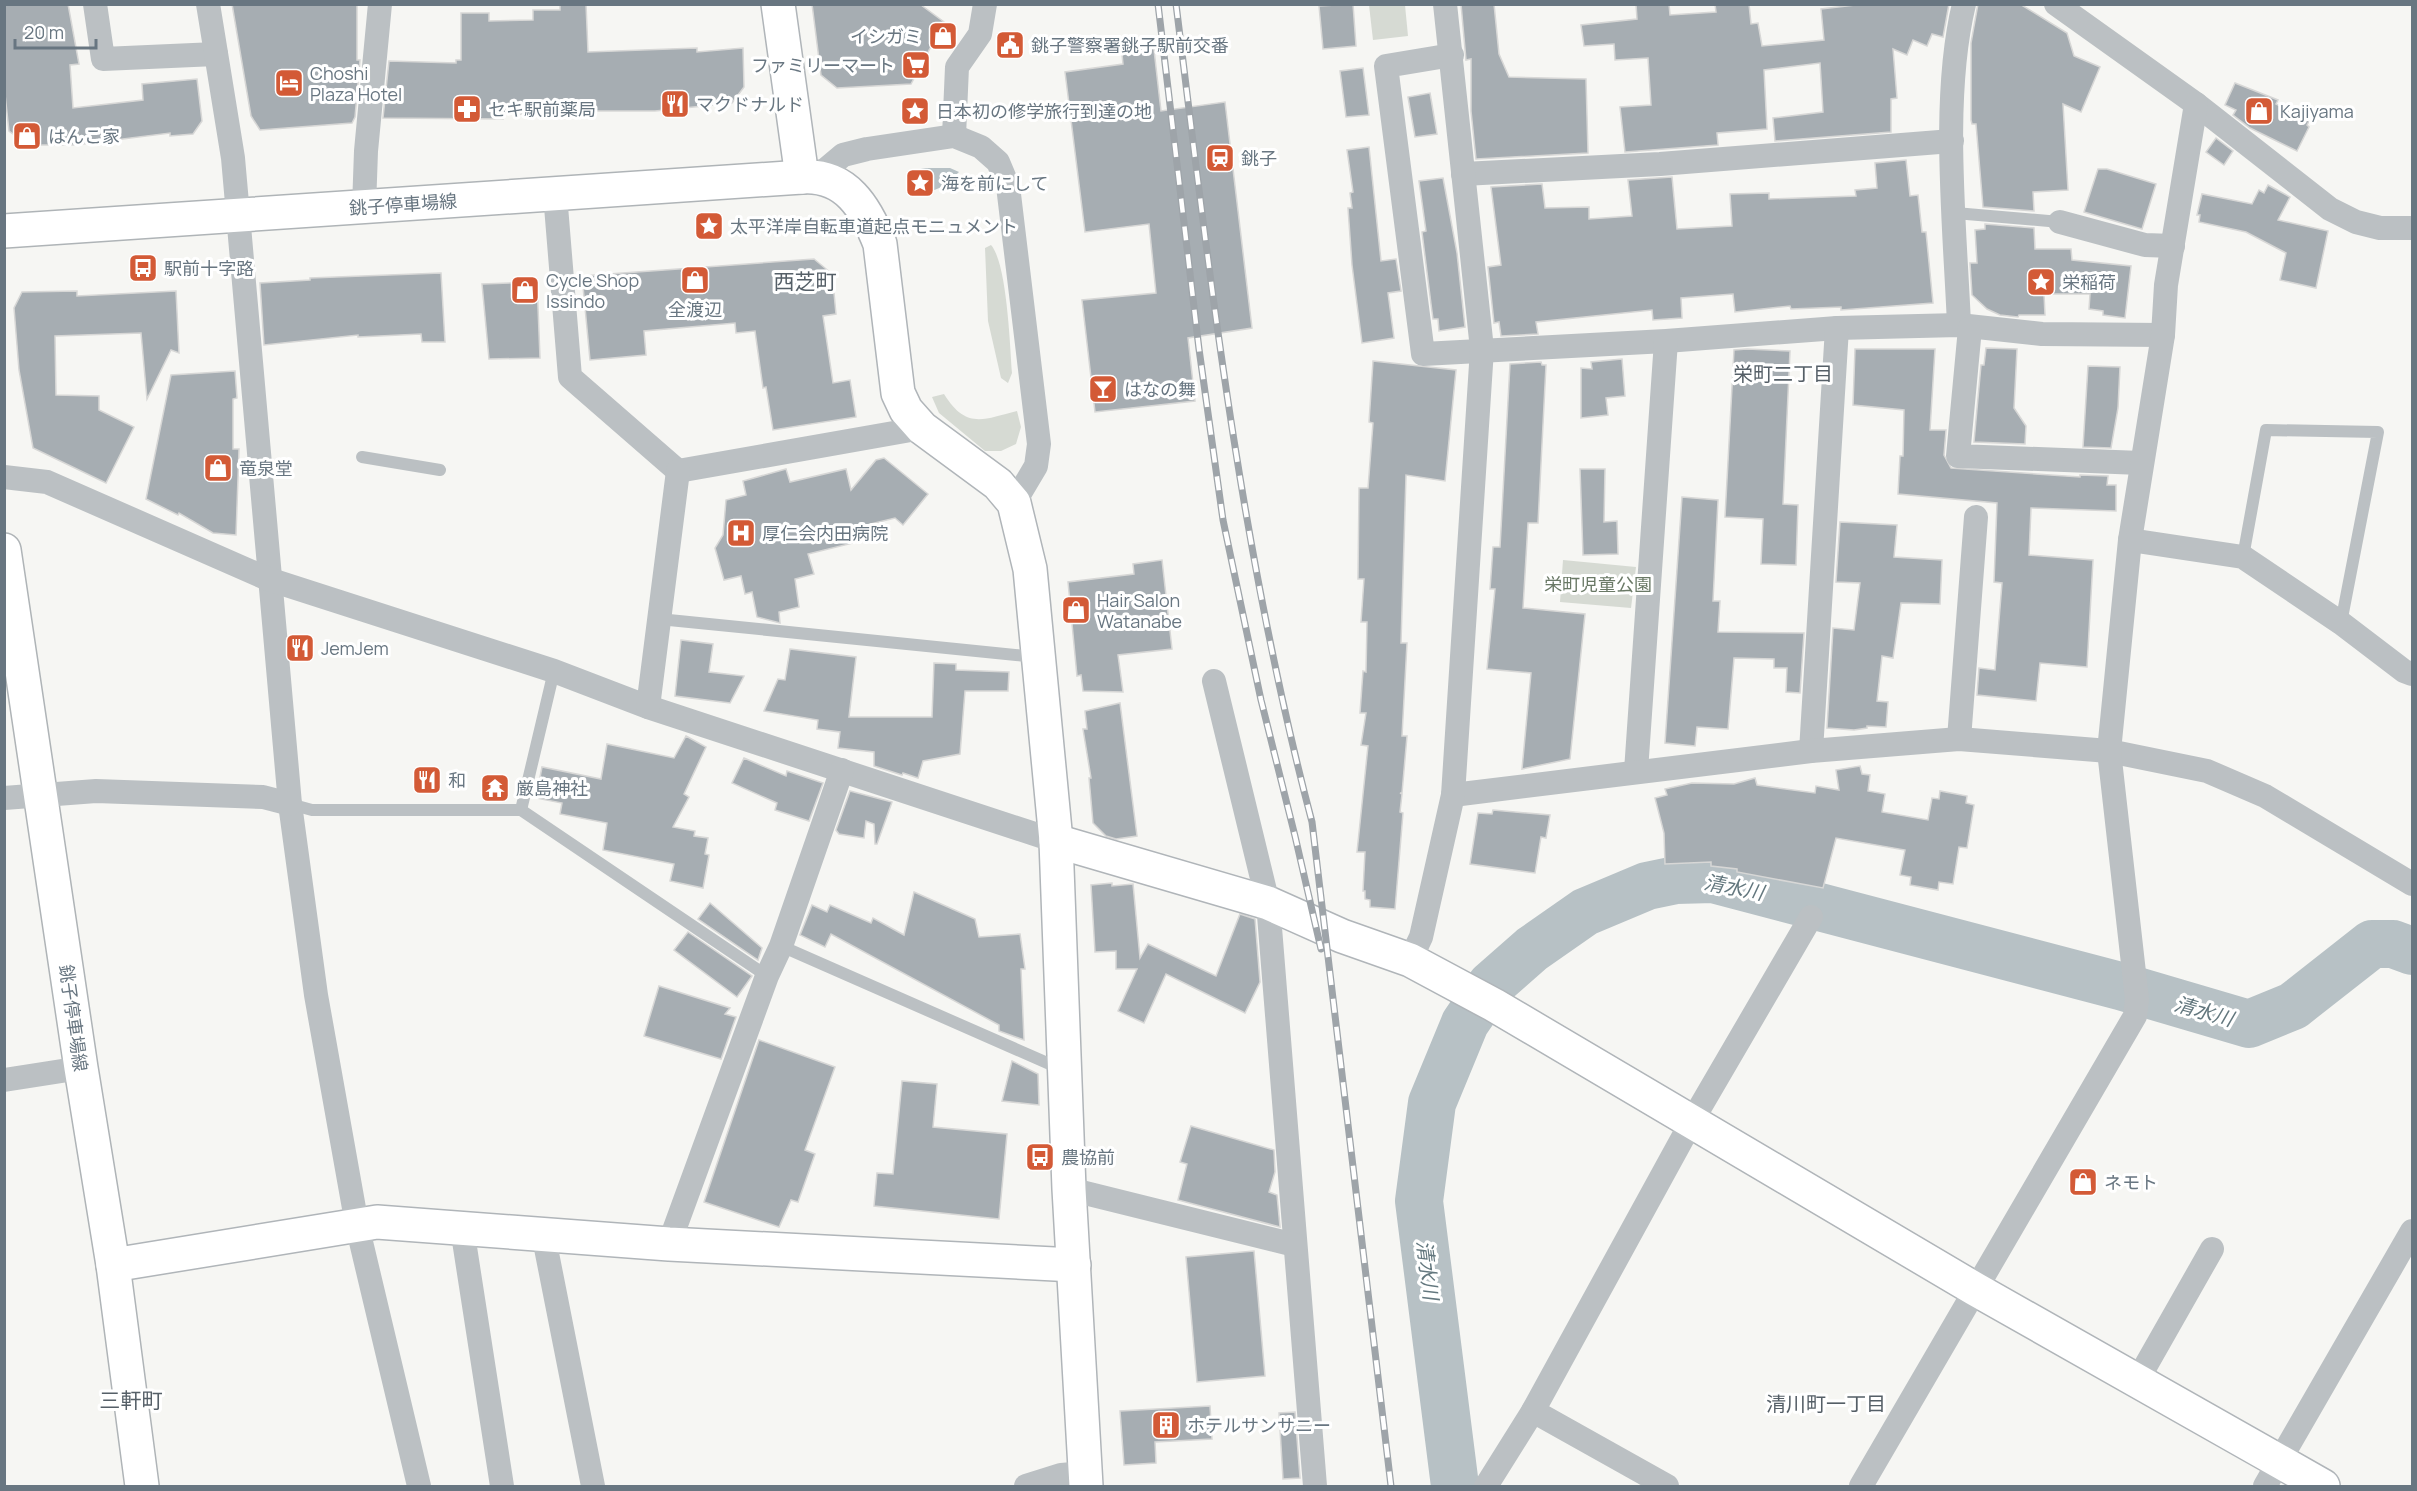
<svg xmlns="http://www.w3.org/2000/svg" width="2417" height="1491" viewBox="0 0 2417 1491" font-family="Manrope,'Noto Sans JP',sans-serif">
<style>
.green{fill:#d6dad3}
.water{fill:#b7c1c5}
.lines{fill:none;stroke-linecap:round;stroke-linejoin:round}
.river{stroke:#b7c1c5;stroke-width:48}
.building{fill:#a6adb2;stroke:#d7d7d6;stroke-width:1.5}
.secondary-casing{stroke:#b0b5b9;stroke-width:36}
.primary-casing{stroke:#afb4b7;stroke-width:36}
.lane{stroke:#bbc0c3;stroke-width:12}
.street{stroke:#bbc0c3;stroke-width:24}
.secondary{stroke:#fff;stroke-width:33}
.primary{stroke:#fff;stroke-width:33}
.rail-casing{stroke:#9ea4a9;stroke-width:7}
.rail{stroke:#fff;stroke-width:4.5;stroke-dasharray:14;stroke-linecap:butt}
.labels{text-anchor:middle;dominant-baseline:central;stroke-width:6;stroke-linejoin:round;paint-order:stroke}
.poi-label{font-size:18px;fill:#687681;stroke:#fff;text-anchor:start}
.street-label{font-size:18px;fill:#687681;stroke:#fff}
.park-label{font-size:18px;fill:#6a7966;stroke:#fff}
.neighbourhood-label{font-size:20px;fill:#555f67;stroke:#fff}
.water-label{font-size:20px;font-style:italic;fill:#63777e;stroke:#fff}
.quarter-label{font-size:21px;fill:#555f67;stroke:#fff}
</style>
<rect width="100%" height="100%" fill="#f6f6f3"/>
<g class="green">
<path d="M1369,5H1405L1408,36L1373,40Z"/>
<path d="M991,245C1007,263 1010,345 1012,373L1008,383L1001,378L988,321L985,248Z"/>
<path d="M944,394C966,429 982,420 1017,411L1021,427L1016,444L1001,451H985L939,413L932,397Z"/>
<path d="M1563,560L1636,567L1631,608L1560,602Z"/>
</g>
<path class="water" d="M926,168H950L959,172L944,186L920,196C911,188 909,180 915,170Z"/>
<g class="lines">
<path class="river" d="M1455,1486L1419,1201L1432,1103L1465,1023L1491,985L1532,949L1585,912L1647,886L1676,880L1713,879L2120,986L2249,1024L2293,1006L2372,944H2393L2412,951"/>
</g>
<g class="building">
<path d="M4,4H68L79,64L70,65L73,108L143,100L142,84L197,79L202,121L193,134L170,136V133L75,145H28L9,131L4,85Z"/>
<path d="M232,4H357V60H360L355,117L352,123L260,130L251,116Z"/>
<path d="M560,4H586L588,52L697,48V52L743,48L744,87L732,103L655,111H524V114H503V119L383,118L389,61L456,63V60H461V13H489V21L533,20V10H560Z"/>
<path d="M812,4L921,5L944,22L911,84L837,88L821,75Z"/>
<path d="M1353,4L1356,46L1323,49L1319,6Z"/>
<path d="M1461,4H1494L1499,54L1509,77L1586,79L1588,153L1476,159L1471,111V59L1466,60Z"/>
<path d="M1636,4H1669L1670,15L1716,12L1715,4H1749L1751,24L1758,23L1762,46L1824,40L1821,9L1864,4H1949L1943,37L1932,34L1927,46L1913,40L1907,55L1893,49L1897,98L1891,99V132L1775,141L1773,118L1823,112L1820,63L1764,70L1767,129L1717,133L1718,145L1625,152L1620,107L1651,105L1648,58L1615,60L1614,44L1584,46L1581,25L1637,19Z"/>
<path d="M1978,4H2020L2067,33L2074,56L2100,67L2081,112L2063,104L2068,190L2033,192L2034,211L1983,207L1976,124H1972L1971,120V43Z"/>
<path d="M1153,41L1161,111L1225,102L1252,328L1188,338L1195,401L1095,412L1082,300L1156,293L1149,224L1085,232L1065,72L1123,64L1121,45Z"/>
<path d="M1363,68L1369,115L1346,117L1340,71Z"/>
<path d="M2235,83L2278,100L2276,104L2309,121L2307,125L2309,127L2297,151L2250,128L2233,115L2236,110L2225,105Z"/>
<path d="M1430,93L1437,134L1415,137L1408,97Z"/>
<path d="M2216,138L2233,151L2224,165L2206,152Z"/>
<path d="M1369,147L1381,261L1396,259L1401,291L1388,293L1394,338L1362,343L1352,265L1348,208H1352L1350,193L1353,192L1347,150Z"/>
<path d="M1906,160L1910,196L1918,195L1922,232H1926L1933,303L1841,310V307L1791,309L1790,306L1735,312L1733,294L1681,298L1682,318L1653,320L1652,310L1536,322L1538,334L1501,336L1499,322L1494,323L1488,267L1501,265L1491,187L1542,184L1545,208L1589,207V219L1632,216L1628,180L1672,177L1677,229L1732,226L1730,194L1769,193V199L1856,196L1855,190L1877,188L1875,163Z"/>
<path d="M2098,169H2107L2156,184L2142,229L2084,212Z"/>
<path d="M1443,178L1457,253L1465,327L1439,331L1438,319H1433L1431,304L1422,232L1426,231L1419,181Z"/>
<path d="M2268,185L2290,197L2278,220L2328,231L2316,288L2280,280L2286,253L2246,232L2199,222L2200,215H2197L2202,194L2252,204L2259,190L2264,193Z"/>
<path d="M1985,224L2034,228L2035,249H2071L2072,260L2131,266L2125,318L2103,315V311L2089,309L2090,294H2044L2045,315H2019L2018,317L2000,315L1987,309L1972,295L1970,263H1977L1975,230L1985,229Z"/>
<path d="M814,259L831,273V293H834L836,314L823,316L833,383L850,380L856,417L773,430L766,387L763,388L755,331L736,333L735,323L644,331L646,355L590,360L582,276Z"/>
<path d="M441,273L445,342H422L421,334L358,337V335L264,345L260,283L310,280V278Z"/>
<path d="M537,282L540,358L489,359L482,284Z"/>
<path d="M77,291V296L176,291L179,353L171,350L147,399L141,333L55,336L56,395L99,396V410L134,427L106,483L33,448L19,370L14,308L22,292Z"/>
<path d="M1986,348L2017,349L2014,408L2026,426L2025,444L1974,442L1981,365H1984Z"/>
<path d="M1747,349L1790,351L1783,504L1798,505L1796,565L1761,564L1763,519L1725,517L1734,350Z"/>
<path d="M1855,349H1935L1930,430H1946L1944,455L1951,468L2080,477V475L2108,476L2107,485H2116V511L2031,508L2029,555L2093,560L2087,667L2040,663L2036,701L1977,695L1979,668L1995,670L2002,583L1994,582L1997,503L1898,494L1900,456H1903L1904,410L1853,405Z"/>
<path d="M1622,359L1625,396L1606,398L1608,415L1581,418V368L1592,369L1591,362Z"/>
<path d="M1373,361L1456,370L1445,481L1406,475L1401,643H1407L1402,736H1407L1402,793H1400L1402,794L1400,812L1403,813L1395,909L1370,907V900L1365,899V891H1363L1365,852H1357L1368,746L1361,745L1366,713H1360L1363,671L1366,672L1367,622H1361L1364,579H1358L1359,488H1368L1373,423L1369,422Z"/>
<path d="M1541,362L1542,365H1546L1538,523H1528L1523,608L1585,614L1570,759L1522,769L1531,673L1487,669L1495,589H1490L1493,547H1500L1510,364Z"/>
<path d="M2088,366L2120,367L2118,408L2111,448L2083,447Z"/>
<path d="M235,371L237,398L233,399V449H239L236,535L213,533L179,513L178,515L146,499L171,375Z"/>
<path d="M884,458L928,494L903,525L895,518L858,527L861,541L808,554L814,574L795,579L799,607L779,612L780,623L757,617L752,592L745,594L741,576L724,580L715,548L723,535L726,500L746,495L743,481L786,469L790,482L846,469L851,490L876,460Z"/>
<path d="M1580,469H1605L1604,522L1617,521L1618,554L1583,555Z"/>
<path d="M1682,497L1718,500L1713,601H1720L1718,632L1804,633L1800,693L1786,692L1787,668H1774V659L1734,658L1728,729L1697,727L1695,746L1665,743Z"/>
<path d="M1840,522L1897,525L1894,557L1942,560L1940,604L1901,603L1893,658L1882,656L1877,701L1888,702L1886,727L1867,726V728L1854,730L1827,728L1833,628L1854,630L1860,583L1836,582Z"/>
<path d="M1162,560L1172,649L1118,655L1123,692L1083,691L1081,675L1077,676L1068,582L1134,574L1133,564Z"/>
<path d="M681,640L713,644L709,672L744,676L730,703L675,696Z"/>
<path d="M790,649L856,657L849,717H932L934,663L956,664V670L1009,672L1008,691H965L960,754L923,761L918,778L903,773L902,775L874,766V752L838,748L840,732L817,729L818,720L764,711L778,679L785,680Z"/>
<path d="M1120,703L1137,836L1116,839L1106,836L1093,823L1089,778H1091L1083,729H1087L1085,711Z"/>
<path d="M686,736L706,747L684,794L689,797L673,827L695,831L694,836L708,838L705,854L709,855L703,888L670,881L674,864L603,850L607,823L560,814L562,803L536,798L542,767L601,779L607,744L674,758Z"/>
<path d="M744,758L786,776L787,771L823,783L809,821L775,810L777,803L732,783Z"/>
<path d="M1860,766L1862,774L1870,775L1868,791L1885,794L1882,812L1928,820L1932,798L1939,799L1940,791L1967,796L1966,803L1974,805L1967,848L1959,847L1953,884L1939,882L1938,890L1910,885L1911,877L1900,875L1905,850L1836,838L1823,888L1737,872V869L1711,866V862L1665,864L1664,833L1655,798L1667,795L1665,789L1692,783L1734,784L1755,778L1757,785L1815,793L1816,786L1839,790L1836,770Z"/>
<path d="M850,791L892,802L877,844H875L874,824L866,821L864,838L839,834L836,830Z"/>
<path d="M1493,810L1550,815L1546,838L1541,837L1535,873L1470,864L1478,813L1492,814Z"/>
<path d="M1112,883V886L1133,884L1140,958L1148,944L1216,976L1240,914L1255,919L1260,982L1245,1013L1166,974L1144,1023L1118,1011L1137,969H1116V951L1095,952L1091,885Z"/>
<path d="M914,892L975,919L979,937L1020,934L1025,969H1021L1024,1040L999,1031V1025L831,934L825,947L800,935L812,905L827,912L830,905L871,923L873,918L904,935Z"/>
<path d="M710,903L762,948L758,960L698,919Z"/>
<path d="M688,932L752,976L737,997L674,950Z"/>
<path d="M659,986L730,1008L725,1014L736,1017L721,1059L644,1036Z"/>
<path d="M759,1040L835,1067L805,1150L815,1154L798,1202L791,1200L779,1227L704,1202Z"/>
<path d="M1012,1061L1038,1074L1039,1105L1002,1101Z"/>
<path d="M902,1081L937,1084L933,1127L1007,1134L999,1219L874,1206L877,1173L893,1174Z"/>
<path d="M1191,1126L1274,1150L1275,1172L1269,1192L1277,1195L1280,1227L1178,1200L1187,1164L1180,1162Z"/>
<path d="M1254,1251L1265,1376L1197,1382L1186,1257Z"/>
<path d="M1210,1406L1212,1439L1155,1442L1156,1463L1124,1465L1120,1411Z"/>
<path d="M1295,1412L1300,1478L1283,1479L1279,1413Z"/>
</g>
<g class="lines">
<g class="secondary-casing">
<g id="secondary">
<path d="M778,4L802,177C846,174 866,208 880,244L898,393L906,410L922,428L998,484L1014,503L1030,569L1056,841L1069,1189L1086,1486"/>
<path d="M1056,841L1268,903L1342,936L1410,960L1494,1005L1975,1289L2323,1486"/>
<path d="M113,1265L377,1222L669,1244L1074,1265"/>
</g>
</g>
<g class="primary-casing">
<g id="primary">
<path d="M4,231L802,177"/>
<path d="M4,550L81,1068L113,1265L142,1486"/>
</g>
</g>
<g class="lane">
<path d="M1955,213L2060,222"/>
<path d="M362,457L440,470"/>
<path d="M2243,557L2266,430L2378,432L2341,623"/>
<path d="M659,619L1036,657"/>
<path d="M290,804L312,810H521L767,976"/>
<path d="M521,810L554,671"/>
<path d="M781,946L1061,1069"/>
</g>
<g class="street">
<path d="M95,4L103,59L216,54"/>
<path d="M208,4L233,158L290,804L316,995L357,1225L419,1486"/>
<path d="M2056,4L2196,104L2330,209L2356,222L2380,228H2412"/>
<path d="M1452,55L1386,66L1423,354L1666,341L1837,328L1959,325L2042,334L2163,335"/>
<path d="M954,136L957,67L980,34L985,4"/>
<path d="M1463,174L1660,164L1952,141"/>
<path d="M818,176L843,155L867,149L954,136L981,147L998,162L1008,186L1039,444L1036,466L1014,503"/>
<path d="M555,194L570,377L678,471"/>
<path d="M364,207L366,151L380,4"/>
<path d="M2060,222L2145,245L2173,246"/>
<path d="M1959,325C1955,227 1941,99 1964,4"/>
<path d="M1970,328L1958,456L2141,463"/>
<path d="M678,471L922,428"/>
<path d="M4,477L47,482L268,579L554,671L648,707L1056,841"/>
<path d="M2130,540L2243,557L2341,623L2404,671L2412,674"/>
<path d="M1214,681L1268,903L1315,1486"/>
<path d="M648,707L678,471"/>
<path d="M1959,739L1976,517"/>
<path d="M1811,751L1837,328"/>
<path d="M1636,771L1666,341"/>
<path d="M1453,795L1811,751L1959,739L2109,751L2207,771L2265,796L2412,884"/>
<path d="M4,798L96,791L263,797L290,804"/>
<path d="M1410,960L1421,937L1453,795L1482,349L1445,4"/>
<path d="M4,1080L81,1068"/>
<path d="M1069,1189L1295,1245"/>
<path d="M462,1228L502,1486"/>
<path d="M543,1233L593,1486"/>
<path d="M669,1244L767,976L781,946L842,770"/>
<path d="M2137,1381L2212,1249"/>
<path d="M1026,1486L1061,1475L1085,1473"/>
<path d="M1486,1486L1533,1411"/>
<path d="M1667,1486L1533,1411L1692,1121L1811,917"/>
<path d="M1861,1486L2135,1016L2137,999L2109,751L2130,540L2163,335L2166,285L2196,104"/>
<path d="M2265,1486L2412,1231"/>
</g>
<use href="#secondary" class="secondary"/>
<use href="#primary" class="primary"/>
<g class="rail-casing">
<g id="rail">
<path d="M1158,4L1199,349L1223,520L1261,700L1295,836L1321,949"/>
<path d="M1176,4C1210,279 1241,553 1312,822L1391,1486"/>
</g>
</g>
<use href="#rail" class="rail"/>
</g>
<defs>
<g id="shop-square" transform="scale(1.5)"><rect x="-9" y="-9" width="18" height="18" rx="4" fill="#d35a36" stroke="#fff"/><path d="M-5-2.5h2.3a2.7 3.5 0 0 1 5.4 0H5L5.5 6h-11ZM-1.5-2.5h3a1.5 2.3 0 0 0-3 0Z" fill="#fff"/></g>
<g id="civic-square" transform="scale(1.5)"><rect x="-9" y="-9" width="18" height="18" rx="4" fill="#d35a36" stroke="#fff"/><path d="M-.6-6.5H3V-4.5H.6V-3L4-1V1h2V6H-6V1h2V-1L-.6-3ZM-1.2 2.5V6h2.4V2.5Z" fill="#fff"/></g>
<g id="supermarket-square" transform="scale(1.5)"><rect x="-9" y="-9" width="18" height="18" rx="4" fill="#d35a36" stroke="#fff"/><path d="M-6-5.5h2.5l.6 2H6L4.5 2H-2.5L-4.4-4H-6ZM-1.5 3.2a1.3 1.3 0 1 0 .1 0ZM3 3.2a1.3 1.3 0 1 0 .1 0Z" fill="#fff"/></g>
<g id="hotel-square" transform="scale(1.5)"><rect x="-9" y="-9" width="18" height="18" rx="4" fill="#d35a36" stroke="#fff"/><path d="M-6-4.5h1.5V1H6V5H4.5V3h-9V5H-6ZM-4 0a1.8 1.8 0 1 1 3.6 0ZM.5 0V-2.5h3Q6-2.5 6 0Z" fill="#fff"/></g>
<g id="restaurant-square" transform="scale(1.5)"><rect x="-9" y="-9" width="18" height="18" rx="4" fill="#d35a36" stroke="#fff"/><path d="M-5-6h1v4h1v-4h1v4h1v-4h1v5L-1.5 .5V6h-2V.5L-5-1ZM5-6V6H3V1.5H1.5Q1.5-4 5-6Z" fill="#fff"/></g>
<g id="pharmacy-square" transform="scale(1.5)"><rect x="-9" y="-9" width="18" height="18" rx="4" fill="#d35a36" stroke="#fff"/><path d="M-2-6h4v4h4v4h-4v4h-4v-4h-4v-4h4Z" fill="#fff"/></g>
<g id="sight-square" transform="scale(1.5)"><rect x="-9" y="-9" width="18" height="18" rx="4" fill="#d35a36" stroke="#fff"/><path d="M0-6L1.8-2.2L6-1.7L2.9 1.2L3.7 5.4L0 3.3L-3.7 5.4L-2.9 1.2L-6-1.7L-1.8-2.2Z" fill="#fff"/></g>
<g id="station-square" transform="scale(1.5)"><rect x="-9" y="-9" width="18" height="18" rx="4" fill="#d35a36" stroke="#fff"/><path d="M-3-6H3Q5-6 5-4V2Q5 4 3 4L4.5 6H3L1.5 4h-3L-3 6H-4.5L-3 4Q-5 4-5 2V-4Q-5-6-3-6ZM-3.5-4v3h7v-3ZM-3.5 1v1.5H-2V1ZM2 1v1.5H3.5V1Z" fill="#fff"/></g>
<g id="bus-square" transform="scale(1.5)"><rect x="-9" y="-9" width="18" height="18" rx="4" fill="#d35a36" stroke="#fff"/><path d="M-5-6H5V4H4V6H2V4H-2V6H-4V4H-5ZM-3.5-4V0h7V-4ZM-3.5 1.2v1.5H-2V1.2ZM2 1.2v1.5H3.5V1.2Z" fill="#fff"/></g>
<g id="bar-square" transform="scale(1.5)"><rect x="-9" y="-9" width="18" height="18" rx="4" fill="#d35a36" stroke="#fff"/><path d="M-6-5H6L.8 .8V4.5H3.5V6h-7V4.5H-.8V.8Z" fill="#fff"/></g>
<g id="hospital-square" transform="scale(1.5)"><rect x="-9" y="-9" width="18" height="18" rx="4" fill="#d35a36" stroke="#fff"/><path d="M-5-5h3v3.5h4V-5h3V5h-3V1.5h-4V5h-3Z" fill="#fff"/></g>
<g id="temple-square" transform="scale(1.5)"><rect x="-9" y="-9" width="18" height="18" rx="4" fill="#d35a36" stroke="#fff"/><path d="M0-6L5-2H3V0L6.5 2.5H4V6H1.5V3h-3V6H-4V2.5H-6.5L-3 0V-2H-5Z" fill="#fff"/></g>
<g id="building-square" transform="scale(1.5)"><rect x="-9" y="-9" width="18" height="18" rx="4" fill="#d35a36" stroke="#fff"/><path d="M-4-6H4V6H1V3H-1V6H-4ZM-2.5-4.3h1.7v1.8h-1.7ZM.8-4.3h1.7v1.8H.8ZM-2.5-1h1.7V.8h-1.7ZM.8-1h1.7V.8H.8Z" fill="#fff"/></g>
</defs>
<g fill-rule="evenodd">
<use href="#shop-square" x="943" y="36"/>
<use href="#civic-square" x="1010" y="45"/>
<use href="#supermarket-square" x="916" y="65"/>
<use href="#hotel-square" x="289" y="83"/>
<use href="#restaurant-square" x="675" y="104"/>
<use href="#pharmacy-square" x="467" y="109"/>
<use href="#sight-square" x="915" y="111"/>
<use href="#shop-square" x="2259" y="111"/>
<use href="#shop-square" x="27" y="136"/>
<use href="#station-square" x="1220" y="158"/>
<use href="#sight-square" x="920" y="183"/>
<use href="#sight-square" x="709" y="226"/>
<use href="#bus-square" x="143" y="268"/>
<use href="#shop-square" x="695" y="280"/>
<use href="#sight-square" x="2041" y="282"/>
<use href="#shop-square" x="525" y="290"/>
<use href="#bar-square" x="1103" y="389"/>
<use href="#shop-square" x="218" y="468"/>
<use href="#hospital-square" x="741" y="533"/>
<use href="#shop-square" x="1076" y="610"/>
<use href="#restaurant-square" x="300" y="648"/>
<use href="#restaurant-square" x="427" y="780"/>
<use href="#temple-square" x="495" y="788"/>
<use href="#bus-square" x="1040" y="1157"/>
<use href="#shop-square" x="2083" y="1182"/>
<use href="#building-square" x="1166" y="1425"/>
</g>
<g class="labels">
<g class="poi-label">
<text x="922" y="36" text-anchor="end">イシガミ</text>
<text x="1031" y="45">銚子警察署銚子駅前交番</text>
<text x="895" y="65" text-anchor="end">ファミリーマート</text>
<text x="310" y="73">Choshi<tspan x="310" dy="21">Plaza Hotel</tspan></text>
<text x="696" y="104">マクドナルド</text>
<text x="488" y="109">セキ駅前薬局</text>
<text x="936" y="111">日本初の修学旅行到達の地</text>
<text x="2280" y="111">Kajiyama</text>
<text x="48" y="136">はんこ家</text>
<text x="1241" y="158">銚子</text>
<text x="941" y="183">海を前にして</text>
<text x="730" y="226">太平洋岸自転車道起点モニュメント</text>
<text x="164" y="268">駅前十字路</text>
<text x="546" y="280">Cycle Shop<tspan x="546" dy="21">Issindo</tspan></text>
<text x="2062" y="282">栄稲荷</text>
<text x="695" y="309" text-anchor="middle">全渡辺</text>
<text x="1124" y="389">はなの舞</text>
<text x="239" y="468">竜泉堂</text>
<text x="762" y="533">厚仁会内田病院</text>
<text x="1097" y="600">Hair Salon<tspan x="1097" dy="21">Watanabe</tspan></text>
<text x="321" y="648">JemJem</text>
<text x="448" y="780">和</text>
<text x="516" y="788">厳島神社</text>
<text x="1061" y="1157">農協前</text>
<text x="2104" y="1182">ネモト</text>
<text x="1187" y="1425">ホテルサンサニー</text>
</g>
<g class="street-label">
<text transform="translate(403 204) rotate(-4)">銚子停車場線</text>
<text transform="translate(74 1018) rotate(82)">銚子停車場線</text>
</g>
<g class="park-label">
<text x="1598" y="584">栄町児童公園</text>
</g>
<g class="neighbourhood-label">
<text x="1783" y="373">栄町二丁目</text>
<text x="1826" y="1403">清川町一丁目</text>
</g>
<g class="water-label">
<text transform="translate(1734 887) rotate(11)">清水川</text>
<text transform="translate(2204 1011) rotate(16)">清水川</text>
<text transform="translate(1428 1270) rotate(83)">清水川</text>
</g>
<g class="quarter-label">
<text x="805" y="281">西芝町</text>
<text x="131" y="1400">三軒町</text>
</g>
</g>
<rect width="2417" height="1491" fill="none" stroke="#687681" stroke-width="12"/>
<path d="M15 39v9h81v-9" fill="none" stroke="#687681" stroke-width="3"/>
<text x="24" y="39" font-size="18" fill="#687681" stroke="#ffffff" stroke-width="4.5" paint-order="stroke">20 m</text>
</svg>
